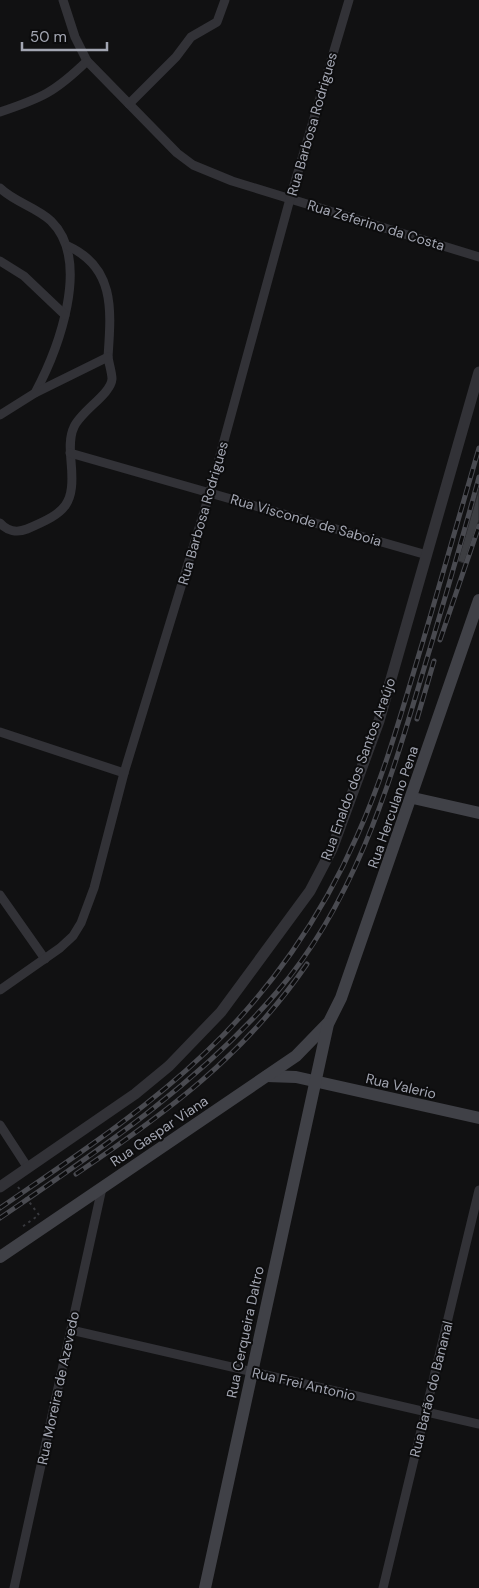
<svg xmlns="http://www.w3.org/2000/svg" width="479" height="1588" viewBox="0 0 479 1588" font-family="'DM Sans',sans-serif">
<style>
.building{fill:#3d3e42;stroke:#2b2b2e}
.lines{fill:none;stroke-linecap:round;stroke-linejoin:round}
.path{stroke:#38393e;stroke-width:2;stroke-dasharray:2.5 4;stroke-linecap:butt}
.minor{stroke:#323237;stroke-width:9}
.tertiary{stroke:#323237;stroke-width:11}
.secondary{stroke:#404147;stroke-width:12}
.rail-casing{stroke:#494a50;stroke-width:5}
.rail{stroke:#0c0c0d;stroke-width:3;stroke-dasharray:9;stroke-linecap:butt}
.labels{text-anchor:middle;dominant-baseline:central;stroke-width:4;stroke-linejoin:round;paint-order:stroke}
.street-label{font-size:14px;fill:#a3a6b2;stroke:#0c0c0d}
</style>
<rect width="100%" height="100%" fill="#111112"/>
<path class="building" d="M479,489V520L464,563L458,561Z"/>
<g class="lines">
<path class="path" d="M18,1187L39,1215L22,1227"/>
<g class="minor">
<path d="M63,0L75,37L87,61L177,153L193,165L232,181L479,257"/>
<path d="M129,104L176,57L191,37L217,22L225,0"/>
<path d="M0,112C42,98 55,92 87,61"/>
<path d="M0,188C14,202 36,207 51,221C92,261 58,350 35,393"/>
<path d="M68,246C116,268 111,312 108,357"/>
<path d="M0,261L24,276L65,315"/>
<path d="M0,415L35,393L108,357C109,364 112,373 112,379C111,394 81,411 74,427C69,437 70,450 71,461C75,505 67,512 27,529C17,533 7,531 0,523"/>
<path d="M70,453L427,555"/>
<path d="M0,732L124,773"/>
<path d="M0,895L45,959"/>
<path d="M0,990L60,948L73,936L81,923L94,888L124,773L210,492L290,199L349,0"/>
<path d="M0,1125L28,1168"/>
<path d="M71,1330L479,1424"/>
<path d="M14,1588L102,1188"/>
<path d="M383,1588L479,1190"/>
</g>
<path class="tertiary" d="M0,1187L135,1094L169,1066L221,1012L310,891L332,849L379,721L479,372"/>
<g class="secondary">
<path d="M413,798L479,813"/>
<path d="M267,1076L296,1077L479,1118"/>
<path d="M0,1257L296,1056L329,1022L341,998L479,600"/>
<path d="M205,1588L328,1024"/>
</g>
<g class="rail-casing">
<g id="rail">
<path d="M440,640L479,526"/>
<path d="M417,719L434,661"/>
<path d="M76,1174C166,1113 244,1056 307,964"/>
<path d="M0,1208C71,1159 143,1112 205,1053C269,993 322,916 357,836C385,774 403,707 423,641C442,577 460,513 479,448"/>
<path d="M0,1218C99,1150 198,1084 277,992C352,905 387,793 419,685C440,616 460,547 479,477"/>
</g>
</g>
<use href="#rail" class="rail"/>
</g>
<g class="labels">
<g class="street-label">
<text transform="translate(312 124) rotate(-74)">Rua Barbosa Rodrigues</text>
<text transform="translate(376 225) rotate(17)">Rua Zeferino da Costa</text>
<text transform="translate(203 513) rotate(-74)">Rua Barbosa Rodrigues</text>
<text transform="translate(306 520) rotate(16)">Rua Visconde de Saboia</text>
<text transform="translate(358 769) rotate(-70)">Rua Enaldo dos Santos Araújo</text>
<text transform="translate(393 807) rotate(-71)">Rua Herculano Pena</text>
<text transform="translate(401 1086) rotate(13)">Rua Valerio</text>
<text transform="translate(159 1131) rotate(-34)">Rua Gaspar Viana</text>
<text transform="translate(245 1332) rotate(-78)">Rua Cerqueira Daltro</text>
<text transform="translate(304 1384) rotate(13)">Rua Frei Antonio</text>
<text transform="translate(58 1388) rotate(-78)">Rua Moreira de Azevedo</text>
<text transform="translate(431 1389) rotate(-76)">Rua Barão do Bananal</text>
</g>
</g>
<path d="M22 42v8h85v-8" fill="none" stroke="#a3a6b2" stroke-width="2.5"/>
<text x="30" y="42" font-size="15" fill="#a3a6b2" stroke="#0c0c0d" stroke-width="4" paint-order="stroke">50 m</text>
</svg>
